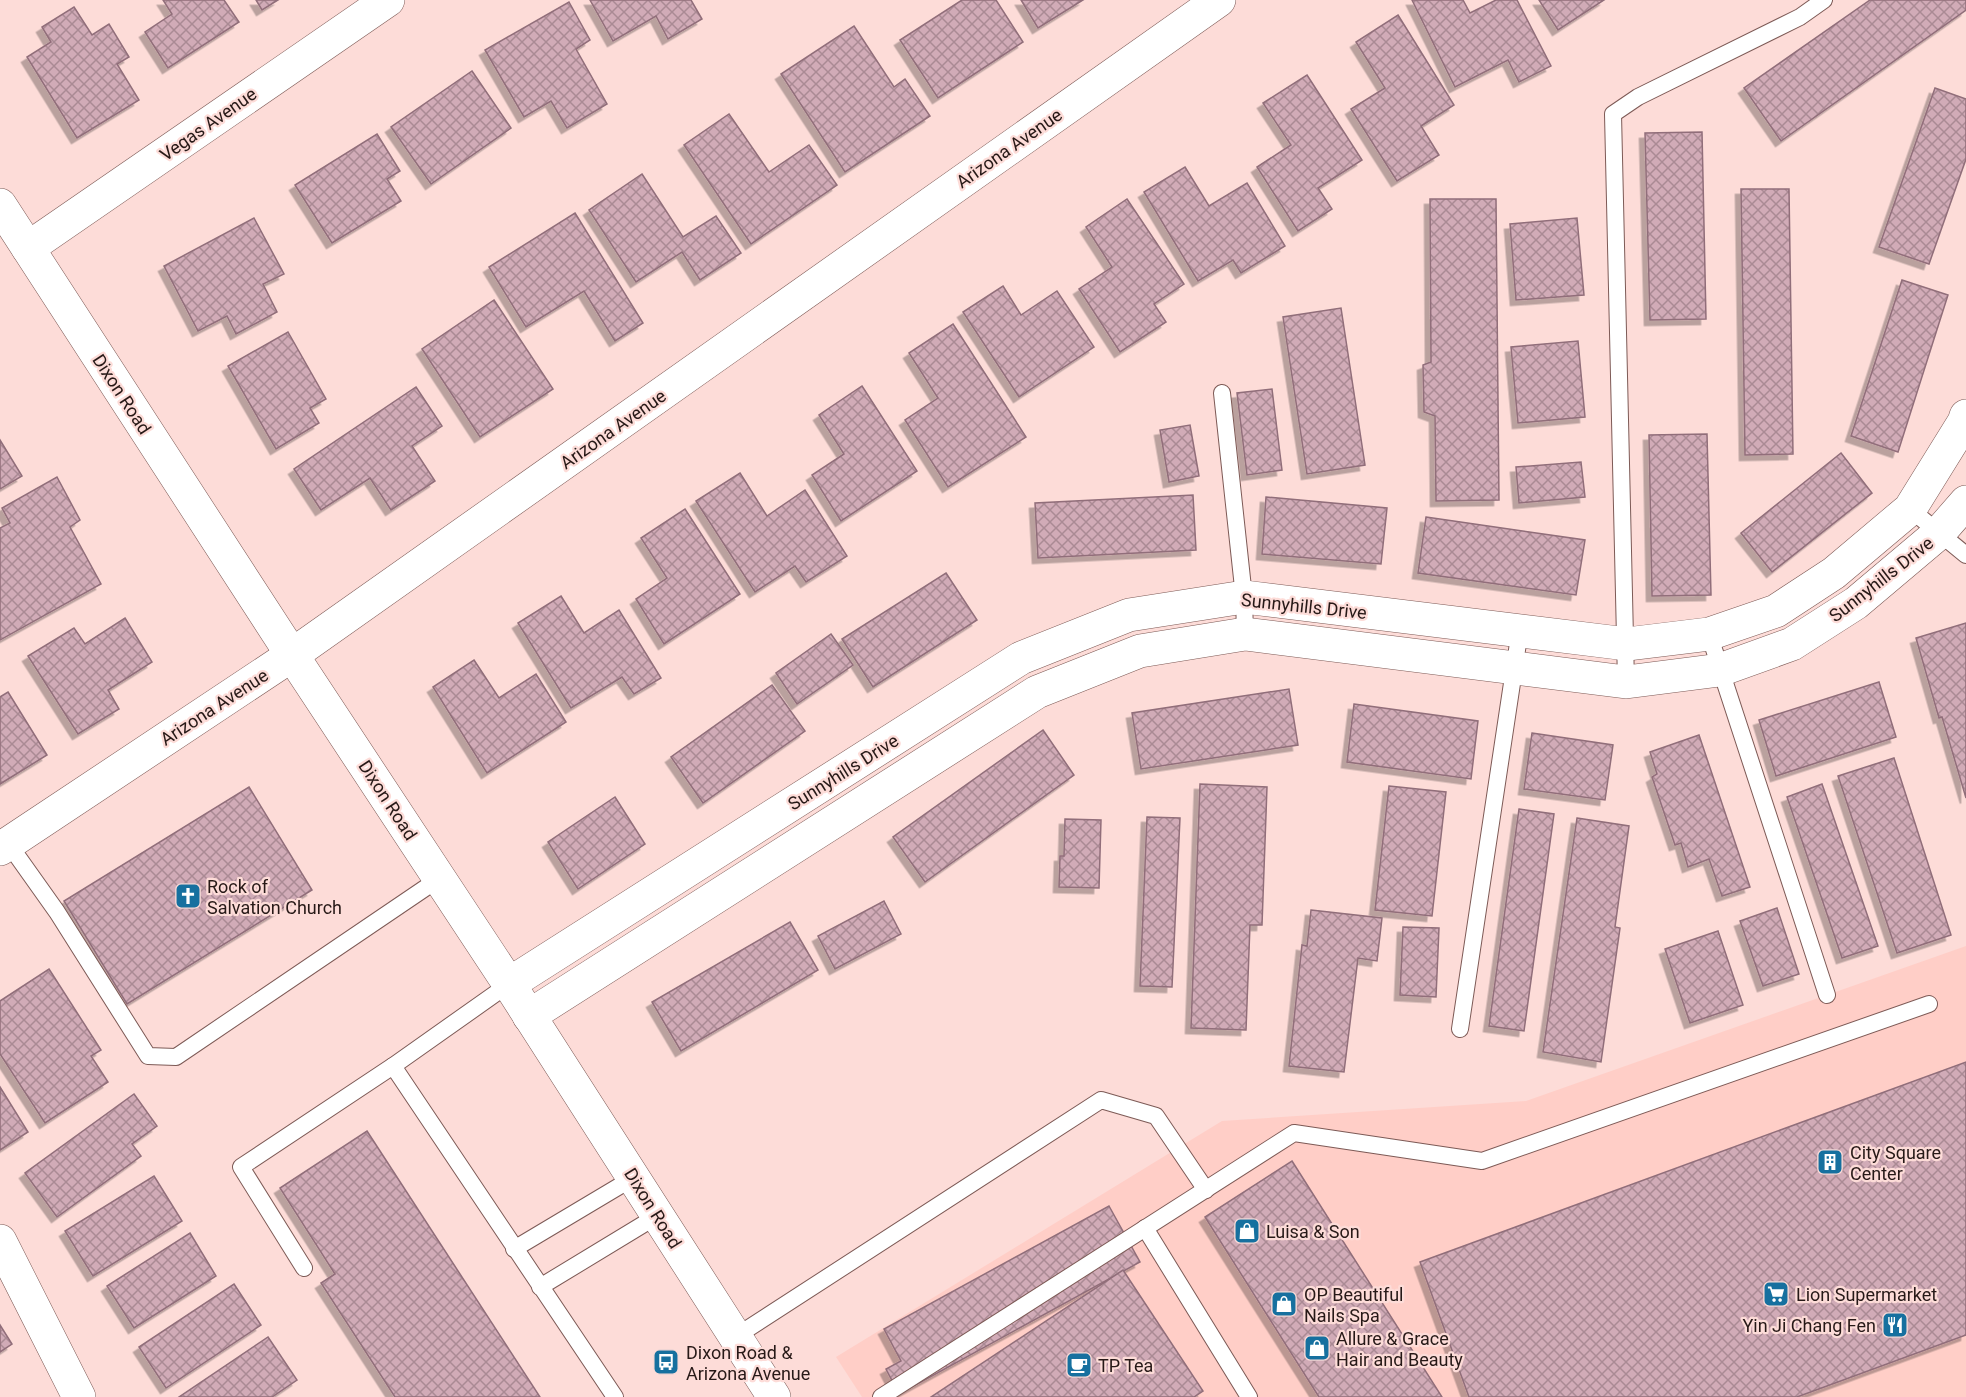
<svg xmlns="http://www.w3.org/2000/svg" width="1966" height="1397" viewBox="0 0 1966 1397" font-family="Roboto,sans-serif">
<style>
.built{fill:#ffcec7}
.building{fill:url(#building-cross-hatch);stroke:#916e7a;stroke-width:1.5;filter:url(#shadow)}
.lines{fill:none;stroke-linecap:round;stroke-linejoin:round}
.lane-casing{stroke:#7d5a56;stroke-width:18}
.street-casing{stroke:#7d5a56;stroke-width:34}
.secondary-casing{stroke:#7d5a56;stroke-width:34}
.lane{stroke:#fff;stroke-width:16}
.street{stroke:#fff;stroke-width:33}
.secondary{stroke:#fff;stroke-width:33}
.labels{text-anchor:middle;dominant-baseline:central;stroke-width:4.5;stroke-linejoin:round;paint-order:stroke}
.street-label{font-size:18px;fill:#271917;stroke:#fddcd8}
.poi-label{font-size:18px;fill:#271917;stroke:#fddcd8;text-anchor:start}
</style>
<defs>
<pattern id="building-cross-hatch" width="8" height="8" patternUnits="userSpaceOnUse" patternTransform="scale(1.5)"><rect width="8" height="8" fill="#d1abb7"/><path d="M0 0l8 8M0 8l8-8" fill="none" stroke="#aa8a94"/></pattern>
<filter id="shadow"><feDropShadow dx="-5.5" dy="5.5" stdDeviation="0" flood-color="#0004"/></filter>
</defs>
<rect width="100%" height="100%" fill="#fddcd8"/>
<path class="built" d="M1966,946V1397H862L836,1357L1222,1121L1526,1101Z"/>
<g class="building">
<path d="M163,0H224L239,22L168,68L145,32L172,14Z"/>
<path d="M256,0H278L262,10Z"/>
<path d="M590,0H691L702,19L668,39L656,16L613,41Z"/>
<path d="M962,0H996L1023,42L938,98L900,40Z"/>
<path d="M1021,0H1083L1038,28Z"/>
<path d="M1412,0H1463L1470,13L1496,0H1517L1551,66L1519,82L1508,60L1455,87Z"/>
<path d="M1539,0H1604L1558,30Z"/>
<path d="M1870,0H1966V10L1781,141L1744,88Z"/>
<path d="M569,2L590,40L576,49L607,104L567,128L551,101L524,117L485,50Z"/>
<path d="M74,7L92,35L109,24L129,57L117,64L139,100L77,138L27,57L51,42L42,27Z"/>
<path d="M1398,15L1454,105L1421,126L1439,155L1397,181L1351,109L1385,88L1356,42Z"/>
<path d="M854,26L894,87L905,79L930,116L845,172L781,74Z"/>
<path d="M472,71L511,128L431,184L391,127Z"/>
<path d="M1307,75L1362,160L1318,188L1332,209L1298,231L1257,167L1291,145L1263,103Z"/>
<path d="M1935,88L1966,99V159L1929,264L1879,247Z"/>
<path d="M729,114L769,172L809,145L837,185L751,244L684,145Z"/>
<path d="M1702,132L1706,319L1650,320L1645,133Z"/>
<path d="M377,134L400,171L387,179L401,201L332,243L295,185Z"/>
<path d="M1185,167L1209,206L1247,183L1285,246L1241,273L1233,260L1198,281L1144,192Z"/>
<path d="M642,174L683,237L716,216L741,253L700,280L682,252L636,282L589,210Z"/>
<path d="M1741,189H1789L1793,454L1745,455Z"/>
<path d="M1127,199L1184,284L1154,304L1166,322L1120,352L1079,289L1112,267L1086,227Z"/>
<path d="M1430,199H1496L1499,500L1436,501L1435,416L1424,412L1423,365L1431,362Z"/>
<path d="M575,213L643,323L615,341L584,291L526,327L489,267Z"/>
<path d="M254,218L284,274L263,284L277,312L236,334L227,316L198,331L164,266Z"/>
<path d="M1577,218L1584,295L1516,300L1510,224Z"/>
<path d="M1902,280L1948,295L1898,452L1851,436Z"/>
<path d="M1003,286L1021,315L1057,291L1094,347L1019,397L963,312Z"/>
<path d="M494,300L553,389L480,437L422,349Z"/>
<path d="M1341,308L1365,465L1307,474L1283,317Z"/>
<path d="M953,324L1026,437L948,487L905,420L938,398L909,353Z"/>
<path d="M288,332L326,399L310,408L319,423L276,449L228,366Z"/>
<path d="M1578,341L1585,417L1518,423L1511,347Z"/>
<path d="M862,386L917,471L841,521L812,475L844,454L819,415Z"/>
<path d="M416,387L442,426L412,446L435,481L391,510L370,478L321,510L294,469Z"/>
<path d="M1272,389L1282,470L1247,475L1237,393Z"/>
<path d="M1190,425L1199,476L1169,482L1160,430Z"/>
<path d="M1707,434L1711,595L1652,596L1649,435Z"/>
<path d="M0,440L22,476L0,489Z"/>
<path d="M1841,453L1872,493L1772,572L1741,533Z"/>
<path d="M1581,462L1585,497L1519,503L1516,467Z"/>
<path d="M740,473L767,516L805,490L847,556L806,582L795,566L755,592L696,501Z"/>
<path d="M57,477L80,520L70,527L101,584L0,640V528L10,523L2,508Z"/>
<path d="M1193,495L1196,550L1038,558L1035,503Z"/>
<path d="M1266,497L1387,508L1381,564L1262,554Z"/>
<path d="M685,509L740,594L664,644L636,599L667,578L641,538Z"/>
<path d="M1426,517L1585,540L1576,595L1418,573Z"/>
<path d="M946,573L977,620L873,687L842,639Z"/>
<path d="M561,596L584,633L619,610L661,678L634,694L622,677L571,708L518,623Z"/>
<path d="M125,618L152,662L108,690L119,709L78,734L28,656L74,628L85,644Z"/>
<path d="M1966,623V798L1942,717L1939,718L1916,638Z"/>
<path d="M831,634L853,665L797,704L776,673Z"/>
<path d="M474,660L499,698L536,674L566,722L487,773L433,687Z"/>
<path d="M1879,682L1896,737L1776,776L1759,720Z"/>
<path d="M772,685L805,731L703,803L671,757Z"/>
<path d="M1289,689L1298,745L1141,769L1132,713Z"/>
<path d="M8,692L47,755L0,784V697Z"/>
<path d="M1354,704L1478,721L1471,779L1347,762Z"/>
<path d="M1043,730L1074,775L925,882L893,837Z"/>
<path d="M1532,733L1613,745L1605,800L1524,789Z"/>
<path d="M1699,735L1750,887L1722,896L1709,859L1688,867L1681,843L1675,845L1652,777L1657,774L1650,752Z"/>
<path d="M1894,758L1951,935L1897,953L1838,776Z"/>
<path d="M1200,784L1267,787L1262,925H1250L1246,1030L1191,1028Z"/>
<path d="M1822,784L1878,946L1842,958L1787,797Z"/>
<path d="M1389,786L1446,792L1432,916L1375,910Z"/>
<path d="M249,787L312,890L127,1004L64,901Z"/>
<path d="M615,797L645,844L578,889L548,842Z"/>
<path d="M1519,809L1554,814L1524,1031L1489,1026Z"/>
<path d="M1147,817L1180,818L1172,987L1140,986Z"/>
<path d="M1577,818L1629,826L1615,927L1620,928L1601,1062L1543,1052Z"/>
<path d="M1065,819L1101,820L1099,888L1059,887L1060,856H1064Z"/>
<path d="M884,901L901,934L835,969L818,936Z"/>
<path d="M1777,908L1799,974L1763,986L1740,921Z"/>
<path d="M1311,910L1382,918L1377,961L1358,958L1344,1072L1289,1066L1302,945L1307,946Z"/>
<path d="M790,922L818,970L681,1051L652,1002Z"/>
<path d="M1403,927L1439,928L1436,997L1400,995Z"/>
<path d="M1718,931L1743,1005L1690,1023L1665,949Z"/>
<path d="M49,969L101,1050L91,1056L108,1082L45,1123L0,1054V1001Z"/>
<path d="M1966,1062V1335L1797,1397H1469L1420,1262Z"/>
<path d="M0,1087L28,1132L0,1150Z"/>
<path d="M134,1094L157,1126L132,1144L141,1156L57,1217L25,1173Z"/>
<path d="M367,1131L540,1397H395L321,1283L335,1274L280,1188Z"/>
<path d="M1292,1161L1442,1397H1319L1205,1217Z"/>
<path d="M154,1176L182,1221L93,1276L65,1231Z"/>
<path d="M1109,1206L1140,1262L899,1394L886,1369L901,1361L884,1329Z"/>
<path d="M190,1233L216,1276L134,1328L107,1286Z"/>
<path d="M1123,1270L1203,1391L1194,1397H931Z"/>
<path d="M234,1284L261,1325L166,1388L139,1347Z"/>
<path d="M0,1325L12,1344L0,1352Z"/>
<path d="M268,1337L297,1380L272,1397H179Z"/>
</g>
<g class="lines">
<g class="lane-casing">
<g id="lane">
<path d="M1222,393L1244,597L1245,634"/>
<path d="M1910,509L1966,555"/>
<path d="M1709,634L1827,995"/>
<path d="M1626,682L1613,114L1638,97L1800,17L1824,0"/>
<path d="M8,843L57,912L148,1056L176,1057L440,878"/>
<path d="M509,984L393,1066L615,1397"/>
<path d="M1460,1029L1520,630"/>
<path d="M1145,1228L1249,1397"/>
<path d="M514,1249L633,1178"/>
<path d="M304,1268L241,1167L393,1066"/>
<path d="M540,1287L657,1216"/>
<path d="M735,1337L1101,1100L1156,1116L1206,1190"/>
<path d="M881,1397L1294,1133L1482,1161L1929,1004"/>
</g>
</g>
<g class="street-casing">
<g id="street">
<path d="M28,248L388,0"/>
<path d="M0,849L292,655L1219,0"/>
<path d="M509,984L1021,658L1129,615L1244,597L1627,644L1709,634L1776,611L1834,573L1910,509L1964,422L1966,416"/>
<path d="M529,1016L1037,692L1140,651L1245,634L1626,682L1720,670L1792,644L1856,603L1939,533L1966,502"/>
<path d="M0,1241L79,1397"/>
</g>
</g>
<g class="secondary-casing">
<path id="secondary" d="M0,205L292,655L509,984L774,1397"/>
</g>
<use href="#lane" class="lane"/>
<use href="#street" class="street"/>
<use href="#secondary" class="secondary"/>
</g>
<defs>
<g id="church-square" transform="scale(1.35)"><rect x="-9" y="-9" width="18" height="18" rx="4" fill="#16709f" stroke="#fddcd8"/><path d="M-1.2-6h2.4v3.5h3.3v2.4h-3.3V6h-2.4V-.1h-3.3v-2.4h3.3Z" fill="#fff"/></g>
<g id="building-square" transform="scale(1.35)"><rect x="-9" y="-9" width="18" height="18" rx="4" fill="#16709f" stroke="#fddcd8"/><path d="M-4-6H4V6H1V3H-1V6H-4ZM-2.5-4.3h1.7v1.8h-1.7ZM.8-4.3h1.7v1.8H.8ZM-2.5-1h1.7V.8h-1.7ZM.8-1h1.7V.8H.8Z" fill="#fff"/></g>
<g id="shop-square" transform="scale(1.35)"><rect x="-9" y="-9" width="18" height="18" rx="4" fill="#16709f" stroke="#fddcd8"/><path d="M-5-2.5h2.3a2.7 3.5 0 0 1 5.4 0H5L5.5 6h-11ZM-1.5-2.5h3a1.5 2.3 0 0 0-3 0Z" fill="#fff"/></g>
<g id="supermarket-square" transform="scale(1.35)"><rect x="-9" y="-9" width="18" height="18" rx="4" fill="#16709f" stroke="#fddcd8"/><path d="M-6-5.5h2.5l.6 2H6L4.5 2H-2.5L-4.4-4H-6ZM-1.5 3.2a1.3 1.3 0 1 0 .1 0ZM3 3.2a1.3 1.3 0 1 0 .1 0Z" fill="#fff"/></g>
<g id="restaurant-square" transform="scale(1.35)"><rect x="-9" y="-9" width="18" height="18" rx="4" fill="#16709f" stroke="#fddcd8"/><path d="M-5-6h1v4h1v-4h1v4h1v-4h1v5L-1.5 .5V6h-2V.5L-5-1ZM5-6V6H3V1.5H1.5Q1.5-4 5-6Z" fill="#fff"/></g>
<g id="bus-square" transform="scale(1.35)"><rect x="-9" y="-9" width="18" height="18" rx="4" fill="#16709f" stroke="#fddcd8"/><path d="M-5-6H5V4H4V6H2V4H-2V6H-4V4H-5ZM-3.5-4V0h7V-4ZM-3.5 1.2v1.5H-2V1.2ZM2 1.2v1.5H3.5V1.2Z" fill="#fff"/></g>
<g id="cafe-square" transform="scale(1.35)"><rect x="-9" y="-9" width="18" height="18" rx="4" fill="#16709f" stroke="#fddcd8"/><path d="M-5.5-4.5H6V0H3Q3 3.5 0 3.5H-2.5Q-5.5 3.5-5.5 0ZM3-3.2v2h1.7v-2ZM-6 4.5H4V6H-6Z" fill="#fff"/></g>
</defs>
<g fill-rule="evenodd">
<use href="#church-square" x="188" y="896"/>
<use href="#building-square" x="1830" y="1162"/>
<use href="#shop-square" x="1247" y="1231"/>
<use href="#supermarket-square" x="1776" y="1294"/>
<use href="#shop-square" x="1284" y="1304"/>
<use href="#restaurant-square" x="1895" y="1325"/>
<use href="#shop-square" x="1317" y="1348"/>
<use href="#bus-square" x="666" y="1362"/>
<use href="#cafe-square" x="1079" y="1365"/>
</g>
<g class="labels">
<g class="street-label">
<text transform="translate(208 124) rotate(-35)">Vegas Avenue</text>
<text transform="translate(1009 148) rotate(-35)">Arizona Avenue</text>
<text transform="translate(122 394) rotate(57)">Dixon Road</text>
<text transform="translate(613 429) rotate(-35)">Arizona Avenue</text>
<text transform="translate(1881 579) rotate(-38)">Sunnyhills Drive</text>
<text transform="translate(1304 606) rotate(6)">Sunnyhills Drive</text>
<text transform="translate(214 707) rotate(-33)">Arizona Avenue</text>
<text transform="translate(843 772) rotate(-32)">Sunnyhills Drive</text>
<text transform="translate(388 800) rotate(57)">Dixon Road</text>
<text transform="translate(653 1208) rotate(58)">Dixon Road</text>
</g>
<g class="poi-label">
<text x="207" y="886">Rock of<tspan x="207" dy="21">Salvation Church</tspan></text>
<text x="1850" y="1152">City Square<tspan x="1850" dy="21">Center</tspan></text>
<text x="1266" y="1231">Luisa &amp; Son</text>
<text x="1304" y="1294">OP Beautiful<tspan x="1304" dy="21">Nails Spa</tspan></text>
<text x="1796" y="1294">Lion Supermarket</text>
<text x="1876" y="1325" text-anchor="end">Yin Ji Chang Fen</text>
<text x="1336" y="1338">Allure &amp; Grace<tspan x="1336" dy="21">Hair and Beauty</tspan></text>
<text x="686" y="1352">Dixon Road &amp;<tspan x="686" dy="21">Arizona Avenue</tspan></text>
<text x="1098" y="1365">TP Tea</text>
</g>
</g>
</svg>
